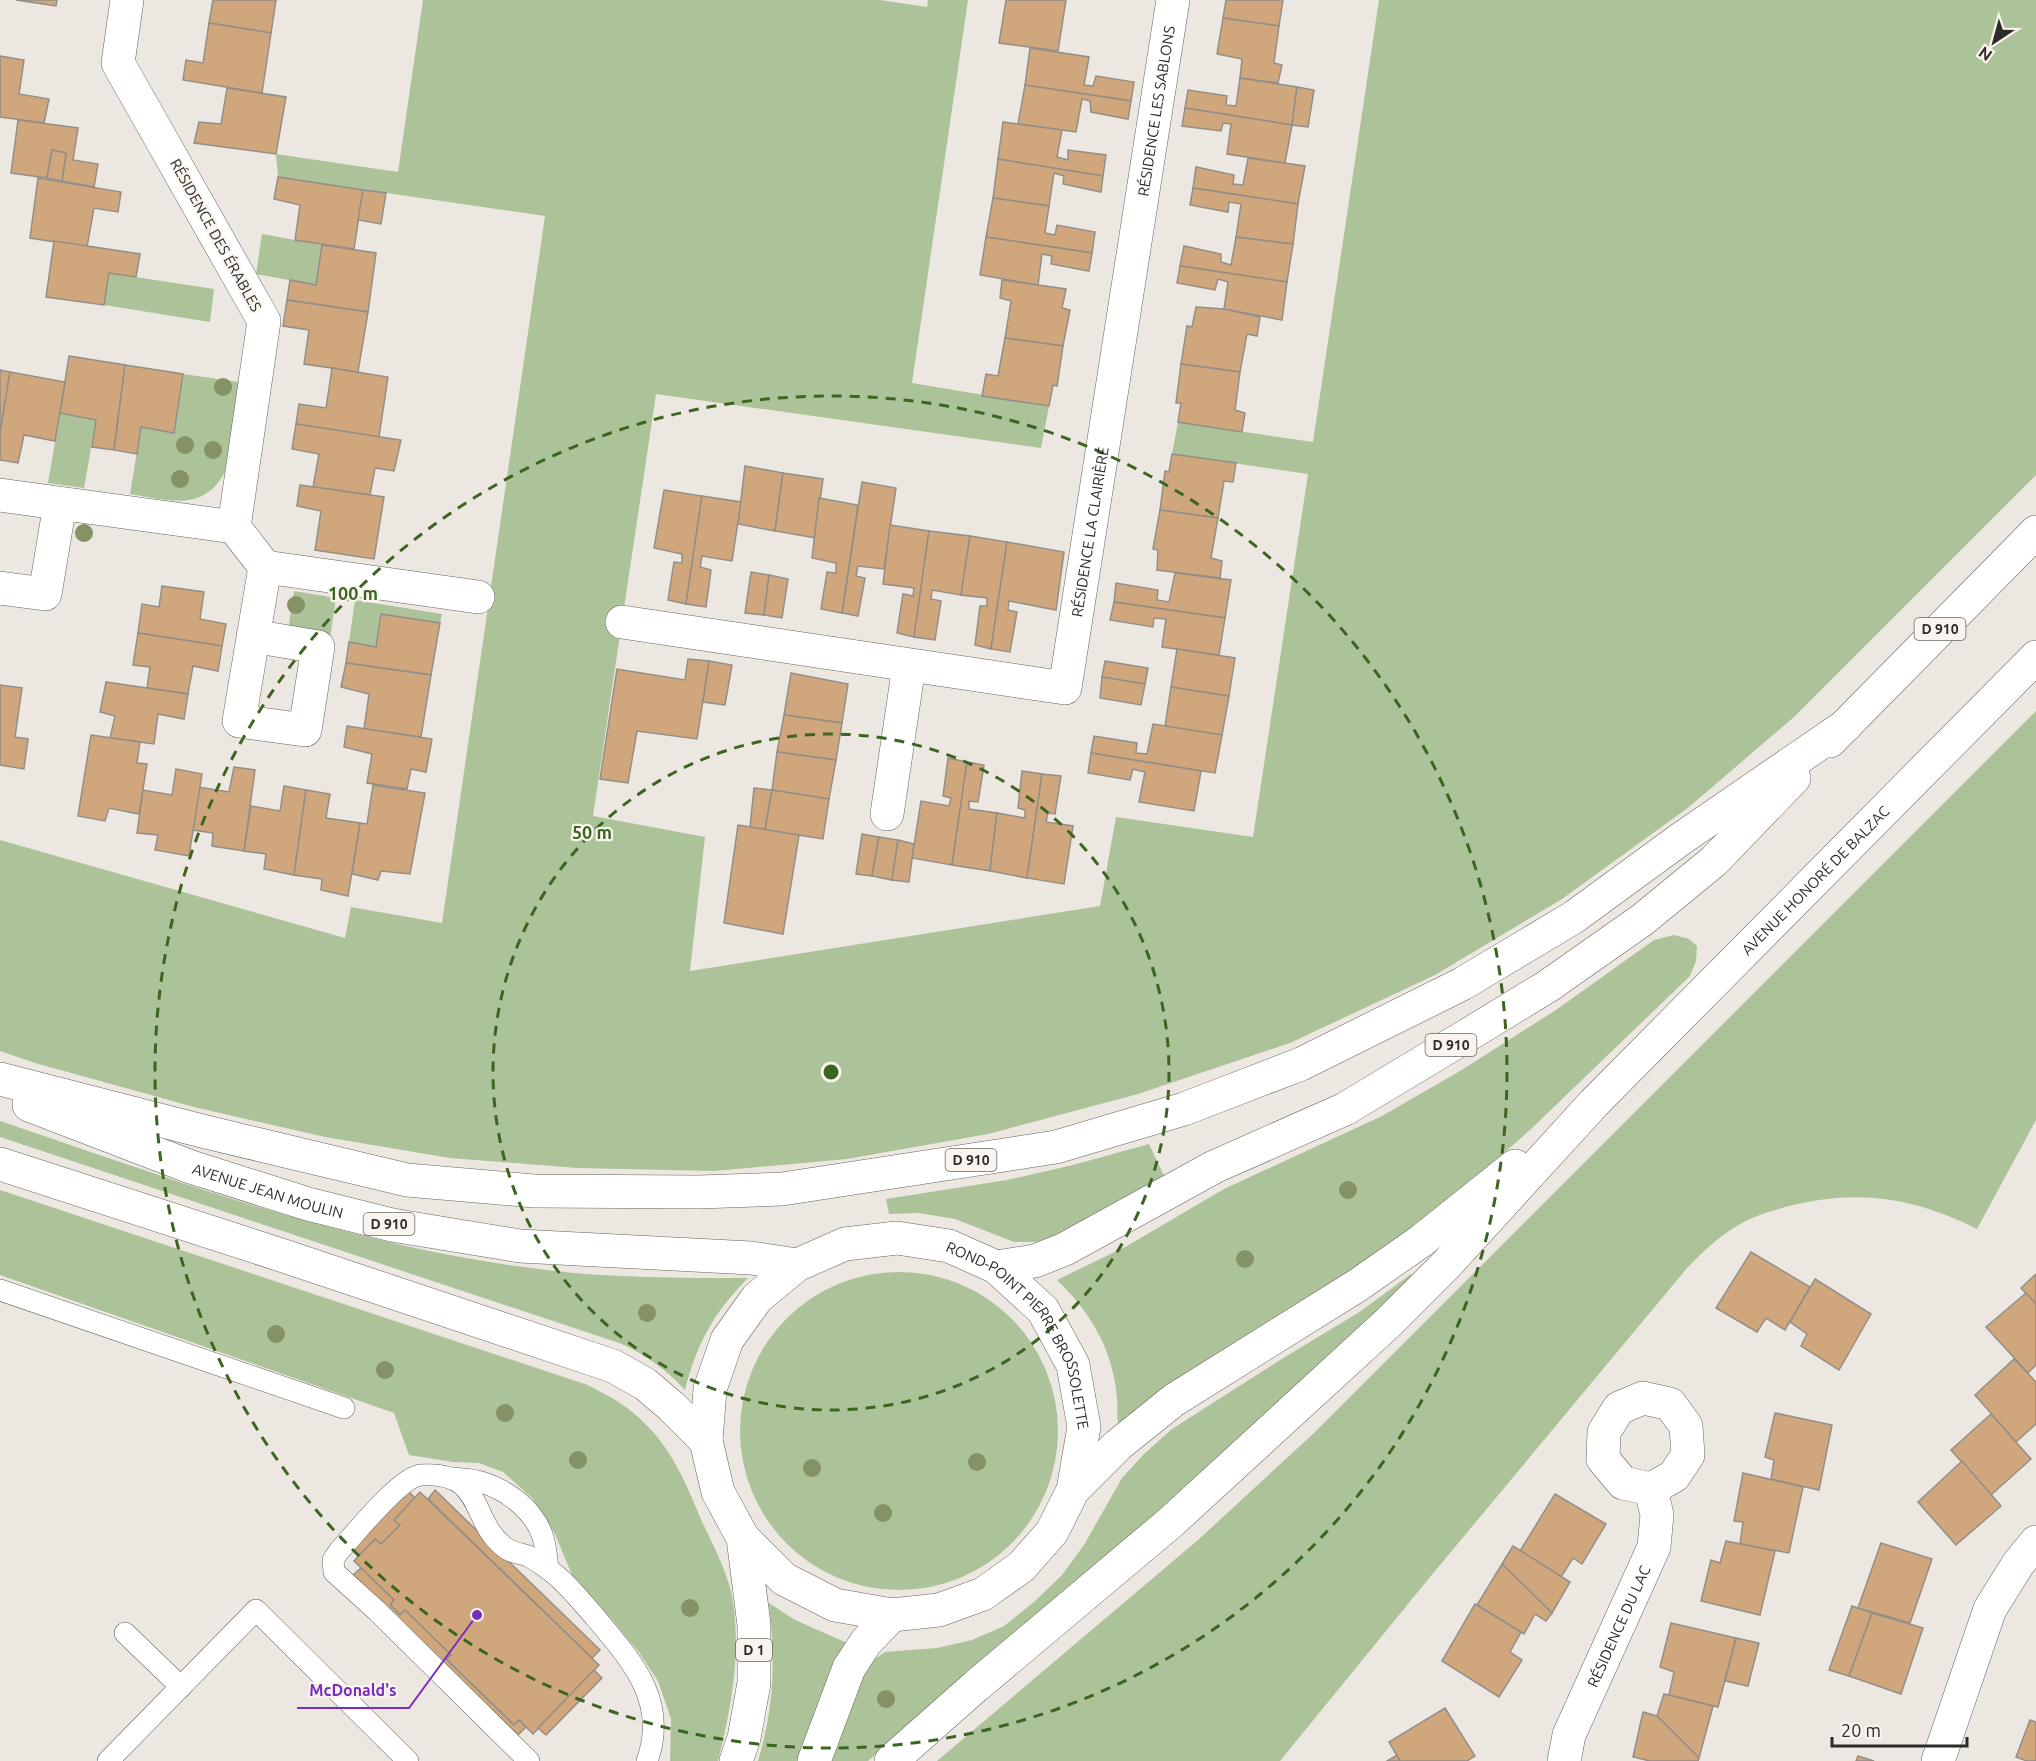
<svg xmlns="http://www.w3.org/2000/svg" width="2036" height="1761" viewBox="0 0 2036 1761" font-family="Ubuntu,sans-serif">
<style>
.green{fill:#acc299}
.building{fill:#d0a77d;stroke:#938e88;stroke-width:1.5}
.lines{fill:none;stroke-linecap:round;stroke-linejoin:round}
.lane-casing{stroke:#68635e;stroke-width:22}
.street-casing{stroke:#68635e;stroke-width:34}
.primary-casing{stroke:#68635e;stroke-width:34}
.lane{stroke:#fff;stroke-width:21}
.street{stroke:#fff;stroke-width:33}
.primary{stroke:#fff;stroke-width:33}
.tree{fill:#849265}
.ring{fill:none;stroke:#3c6521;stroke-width:3;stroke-dasharray:10 8}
.labels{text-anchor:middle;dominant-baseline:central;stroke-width:4.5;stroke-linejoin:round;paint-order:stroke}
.shield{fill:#faf4ee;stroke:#6a6763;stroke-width:1.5}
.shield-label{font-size:14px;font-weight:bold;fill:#2d2b28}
.street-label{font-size:15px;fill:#2d2b28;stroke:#faf4ee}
.centre{fill:#3c6521;stroke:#faf4ee;stroke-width:3}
.ring-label{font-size:18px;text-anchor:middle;font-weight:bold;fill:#3c6521;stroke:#faf4ee;stroke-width:4.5;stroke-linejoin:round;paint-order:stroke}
.leader{fill:none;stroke:#7b2cbf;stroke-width:2}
.callout-dot{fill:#7b2cbf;stroke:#faf4ee;stroke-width:2}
.callout-label{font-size:16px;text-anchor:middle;font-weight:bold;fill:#7b2cbf;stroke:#faf4ee;stroke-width:4.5;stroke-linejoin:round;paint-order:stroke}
</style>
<rect width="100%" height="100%" fill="#ede7e1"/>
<g class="green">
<path d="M423,0H880L927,7L928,0H968L912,383L1049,406L1041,448L656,394L593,816L705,837L690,971L1100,906L1116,817L1253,837L1308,474L1172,454L1178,422L1313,442L1379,0H2036V475L1794,717L1689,807L1562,899L1435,975L1290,1043L1138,1094L988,1134L847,1159L714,1171L577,1168L450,1158L325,1137L194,1107L35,1063L0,1051V840L345,938L351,907L442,923L545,216L278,177L276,154L398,172Z"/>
<path d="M262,234L322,245L316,285L256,274Z"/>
<path d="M109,273L214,289L210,322L104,305Z"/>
<path d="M183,374L239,382L225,472C203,513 168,500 130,494L141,427L174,432Z"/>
<path d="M60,413L96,420L84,488L48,483Z"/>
<path d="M294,591L336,598L330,638L288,631Z"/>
<path d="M355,600L442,614L440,623L381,615L376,647L349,642Z"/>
<path d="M2036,711V1120L1977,1229C1914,1197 1857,1189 1789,1206C1771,1211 1753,1216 1737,1226C1718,1237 1703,1252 1688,1267L1430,1577L1280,1761H937L1198,1540L1314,1433Z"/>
<path d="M1674,935L1689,939L1697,946L1696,961L1690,976L1530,1130L1454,1197L1392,1247L1118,1426C1117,1414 1118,1401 1116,1389C1110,1344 1088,1310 1057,1280L1127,1246L1224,1189L1382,1116L1460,1071L1556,1010L1654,940Z"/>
<path d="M0,1121C174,1180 348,1245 531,1268C603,1278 676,1278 748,1278C713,1314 698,1341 685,1390C666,1369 647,1356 622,1344L0,1137Z"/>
<path d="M1149,1144L1165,1178L1056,1237L1035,1242H1014L955,1219L919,1213L889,1214L886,1199L1007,1180L1073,1165Z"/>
<path d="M0,1190L588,1385C598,1391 610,1396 620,1403C663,1432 681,1470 700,1517C712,1544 729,1573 733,1602C741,1656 731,1709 718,1761H670L671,1719L658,1681L638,1651L611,1618L574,1580L555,1534L532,1498L503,1472L479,1463L453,1462L409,1455L394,1413L0,1275Z"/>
<circle cx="899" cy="1431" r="159"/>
<path d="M1411,1274L1416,1280L1144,1525L868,1761H830L860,1675L872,1661L885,1652L937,1648L972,1640L1004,1626L1034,1602L1062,1575L1084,1545L1122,1478L1144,1454L1172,1429L1285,1357L1361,1311Z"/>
<path d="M769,1603L795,1620L847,1643L799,1761H758C775,1704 775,1661 769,1603Z"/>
</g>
<g class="building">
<path d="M16,0H57L56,6Z"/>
<path d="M213,0H276L271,33L209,23Z"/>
<path d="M1006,0H1066L1058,51L999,43Z"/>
<path d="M1226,0H1283L1279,26L1223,18Z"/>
<path d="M1223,18L1279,26L1274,63L1282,65L1278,83L1240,78L1242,59L1217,54Z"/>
<path d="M209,23L271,33L262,93L183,80L186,60L203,63Z"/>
<path d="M1030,48L1089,57L1084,85L1093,86L1096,76L1134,82L1131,101L1025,85Z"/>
<path d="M0,56L24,60L19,94L49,99L44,123L0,117Z"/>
<path d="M1240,78L1297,87L1292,125L1185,108L1188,90L1227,96L1226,105L1236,106Z"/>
<path d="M1025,85L1131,101L1128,119L1091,112L1090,101L1082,99L1076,132L1018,124Z"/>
<path d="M1297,87L1314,90L1308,127L1292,125Z"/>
<path d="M227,88L286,97L276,154L194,143L199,122L221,124Z"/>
<path d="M1185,108L1292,125L1285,163L1227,154L1231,124L1223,123L1221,131L1182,126Z"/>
<path d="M18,120L78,128L73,160L98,164L94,187L62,181L66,153L52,150L47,178L11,173Z"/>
<path d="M1003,122L1062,130L1057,157L1068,160V150L1106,155L1103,176L998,159Z"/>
<path d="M52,150L66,153L62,181L47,178Z"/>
<path d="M1248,158L1305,166L1298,204L1193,188L1196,167L1234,175L1233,184L1243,185Z"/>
<path d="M998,159L1103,176L1101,192L1063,184L1064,176L1054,173L1049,206L993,198Z"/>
<path d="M278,177L363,190L354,249L295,240L300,205L274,199Z"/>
<path d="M38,178L121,192L118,212L94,208L87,247L30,238Z"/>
<path d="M1193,188L1298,204L1293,244L1236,237L1241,204L1229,202L1228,212L1190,205Z"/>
<path d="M363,190L386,193L381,224L358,220Z"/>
<path d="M993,198L1049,206L1045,233L1055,235L1057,225L1095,232L1092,253L986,237Z"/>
<path d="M986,237L1092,253L1089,271L1051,264L1052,256L1042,254L1038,285L980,275Z"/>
<path d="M1236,237L1293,244L1287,282L1180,266L1184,246L1221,254V262L1231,265Z"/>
<path d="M54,241L140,254L136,277L109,273L104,305L46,297Z"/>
<path d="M322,245L376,253L368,312L287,300L290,280L316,285Z"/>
<path d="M1180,266L1287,282L1282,320L1224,309L1228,282L1218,279L1215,290L1177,283Z"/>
<path d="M1002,280L1066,289L1062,308L1070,310L1063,346L1005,338L1011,301L1000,298Z"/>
<path d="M287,300L368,312L358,372L304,364L309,330L283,326Z"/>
<path d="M1196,307L1224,309L1260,317L1257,336L1247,334L1240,372L1181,364L1187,326L1192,327Z"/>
<path d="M1005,338L1063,346L1057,386L1053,385L1049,406L982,396L986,374L998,376Z"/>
<path d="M69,356L125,365L114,450L92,447L96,420L60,413Z"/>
<path d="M1181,364L1240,372L1235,410L1245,413L1242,432L1178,422L1181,403H1176Z"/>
<path d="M125,365L183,374L174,433L141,427L137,454L114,450Z"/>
<path d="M332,368L388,377L379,437L296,424L299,404L326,408Z"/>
<path d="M0,370L10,372L0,433Z"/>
<path d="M10,372L65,382L55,441L24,435L18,463L0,460V433Z"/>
<path d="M296,424L401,440L394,471L375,468L370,495L313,487L319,454L292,449Z"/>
<path d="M1172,454L1236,463L1233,482L1224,481L1218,518L1160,510L1165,471L1169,472Z"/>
<path d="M745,466L783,473L775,531L738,524Z"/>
<path d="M783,473L823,479L815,538L775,531Z"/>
<path d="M862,482L896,488L884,569L858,566L856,576L865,578L858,616L842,613Z"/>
<path d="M300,485L384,497L374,559L315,550L321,511L297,506Z"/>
<path d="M664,490L702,496L686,604L668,600L674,562L682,563V554L654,548Z"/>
<path d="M702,496L741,502L732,561L702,556L700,567L711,570L706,607L686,604Z"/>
<path d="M819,498L858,505L842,613L821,609L827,572L836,573V563L812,558Z"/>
<path d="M1160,510L1218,518L1211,558L1222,561L1220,578L1157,570L1158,550L1153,549Z"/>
<path d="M890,525L929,531L914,637L897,633L903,594L913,596L914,588L883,584Z"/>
<path d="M929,531L970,536L961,595L932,590L931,599L941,601L935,640L914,637Z"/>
<path d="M970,536L1007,542L991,649L975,645L980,606H987V598L961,595Z"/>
<path d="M1007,542L1064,552L1056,610L1009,601L1008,610L1017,612L1010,652L991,649Z"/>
<path d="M751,572L769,575L764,615L745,613Z"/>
<path d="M1175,573L1231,580L1225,618L1114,602L1116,583L1158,590L1157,600L1169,602Z"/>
<path d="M769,575L788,579L782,618L764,615Z"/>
<path d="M162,586L204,592L200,619L226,624L222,646L138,633L142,604L159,607Z"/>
<path d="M1114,602L1225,618L1219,655L1162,647L1166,619L1154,618L1153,627L1110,620Z"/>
<path d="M381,614L440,623L431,675L346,663L349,642L376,647Z"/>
<path d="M138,633L222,646L218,671L193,666L188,694L147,688L150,667L133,665Z"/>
<path d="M1177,649L1235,658L1229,696L1171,687Z"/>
<path d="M688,659L709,661L697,739L637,731L628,783L600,779L617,669L685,680Z"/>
<path d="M709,661L732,665L725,705L703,702Z"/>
<path d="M1105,661L1148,668L1145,684L1102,677Z"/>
<path d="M346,663L431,675L421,737L364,729L369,694L341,687Z"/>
<path d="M791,673L848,684L842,723L784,715Z"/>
<path d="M1102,677L1145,684L1141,705L1100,698Z"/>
<path d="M106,682L188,694L184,719L158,714L154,744L110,738L115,716L100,712Z"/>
<path d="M0,685L22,688L15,737L28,739L24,769L0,765Z"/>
<path d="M1171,687L1229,696L1222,735L1165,726Z"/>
<path d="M784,715L842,723L836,760L777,752Z"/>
<path d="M1153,724L1222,735L1215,773L1091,753L1094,736L1137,743L1136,753L1147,754Z"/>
<path d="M347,726L432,739L426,772L411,769L407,789L367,783L372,754L344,747Z"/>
<path d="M91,735L140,742L137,763L147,764L139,814L109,808L105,821L78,816Z"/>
<path d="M777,752L836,760L829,799L772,790Z"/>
<path d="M1091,753L1201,771L1194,811L1139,802L1145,772L1133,769L1130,780L1088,773Z"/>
<path d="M948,758L967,762L952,865L912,858L921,801L949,806L951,798L943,796Z"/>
<path d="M967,762L984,765L978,802L969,801V809L997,813L990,871L952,865Z"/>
<path d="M234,767L255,770L244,851L212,846L213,833L193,830L199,787L229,792Z"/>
<path d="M176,769L202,774L189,856L155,850L158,835L137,833L143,790L172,795Z"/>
<path d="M1022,771L1042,774L1027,878L990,871L997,813L1025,818V810L1018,808Z"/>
<path d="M1042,774L1061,776L1055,814L1048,813L1046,822L1073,826L1064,884L1027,878Z"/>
<path d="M373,785L425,793L410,874L381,871L378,880L352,874L360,823L367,824Z"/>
<path d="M284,786L306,790L294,875L264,869L266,854L244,851L251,806L280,811Z"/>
<path d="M754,788L772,790L765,830L750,827Z"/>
<path d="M306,790L330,794L326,818L360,823L348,896L321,890L322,879L294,875Z"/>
<path d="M772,790L829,799L823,839L765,830Z"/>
<path d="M738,825L799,835L783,934L724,923Z"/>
<path d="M862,834L879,837L872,876L856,874Z"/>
<path d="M879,837L898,840L892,880L872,876Z"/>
<path d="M898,840L914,844L909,882L892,880Z"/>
<path d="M1751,1252L1810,1287L1785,1330L1766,1318L1757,1332L1716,1308Z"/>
<path d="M2036,1274V1304L2021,1288Z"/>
<path d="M1815,1279L1871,1314L1839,1370L1801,1346L1807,1334L1790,1322Z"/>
<path d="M2026,1293L2036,1304V1365L2028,1373L1986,1327Z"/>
<path d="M2014,1359L2036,1382V1424L2016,1442L1975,1395Z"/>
<path d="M1775,1413L1832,1425L1819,1490L1771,1479L1774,1460L1765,1457Z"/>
<path d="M1991,1414L2031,1459L1991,1495L1951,1450Z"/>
<path d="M1962,1461L2001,1506L1956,1545L1918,1502Z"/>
<path d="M1743,1473L1803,1487L1789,1553L1740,1544L1743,1522L1734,1521Z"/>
<path d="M407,1490L415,1498L394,1520L400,1525L381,1544L375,1539L360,1555L352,1548Z"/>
<path d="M435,1490L600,1650L592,1658L428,1499Z"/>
<path d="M420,1492L599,1665L533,1734L519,1720L514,1725L446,1659L451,1655L405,1610L400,1615L390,1605L394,1600L354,1561L375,1539L381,1544L400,1525L394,1520Z"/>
<path d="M1555,1494L1606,1524L1582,1564L1573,1558L1561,1577L1520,1551Z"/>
<path d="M1726,1541L1775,1551L1760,1615L1701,1601L1711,1560L1720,1563Z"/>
<path d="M1881,1543L1932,1559L1910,1623L1858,1608Z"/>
<path d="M1513,1546L1570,1582L1552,1613L1502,1564Z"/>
<path d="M1502,1564L1552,1613L1546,1621L1535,1614L1524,1634L1477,1605Z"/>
<path d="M361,1568L394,1600L390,1605L400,1615L405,1610L451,1655L446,1659L514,1725L519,1720L526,1727L518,1735L353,1575Z"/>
<path d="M1475,1604L1521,1632L1510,1652L1522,1660L1499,1697L1442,1661Z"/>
<path d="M1852,1606L1872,1613L1849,1676L1829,1670Z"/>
<path d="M1872,1613L1923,1628L1901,1694L1849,1676Z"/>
<path d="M1671,1623L1736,1638L1718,1707L1669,1695L1674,1672L1660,1667Z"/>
<path d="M1736,1638L1759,1643L1748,1686L1725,1681Z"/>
<path d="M594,1670L602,1678L546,1735L538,1728Z"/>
<path d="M1664,1694L1713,1706L1699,1758L1657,1716Z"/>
<path d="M1445,1708L1475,1756L1467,1761H1400L1389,1742Z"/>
<path d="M1643,1712L1657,1716L1699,1758L1698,1761H1650L1633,1757Z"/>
<path d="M2030,1720L2036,1722V1761H2027L2016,1757Z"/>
<path d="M1397,1755L1400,1761H1387Z"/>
<path d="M1858,1756L1874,1761H1856Z"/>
</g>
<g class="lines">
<g class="lane-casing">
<g id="lane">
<path d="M0,1290L344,1408"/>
<path d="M453,1478C462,1479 473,1479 481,1482C508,1490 537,1512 544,1541C546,1550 547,1559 548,1569"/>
<path d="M125,1633L181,1687"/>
<path d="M108,1761L256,1610L408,1761"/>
<path d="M529,1761L376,1610L334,1572L333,1560L339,1551C354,1535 401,1476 421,1475C484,1471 470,1519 503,1546C509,1552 519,1553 528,1556C534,1559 541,1564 547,1568C565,1581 580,1600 595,1617C631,1660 669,1701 647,1761"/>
</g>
</g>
<g class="street-casing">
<g id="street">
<path d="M0,495L234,527L264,321L118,63L127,0"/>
<path d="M234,527L265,567L478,597"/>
<path d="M0,588L45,594L60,504"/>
<path id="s1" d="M622,622L1065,688L1173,0"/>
<path d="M253,636L318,647L305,730L239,721L265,567"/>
<path d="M887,814L909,666"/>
<path d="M1643,1398L1670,1404L1686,1426L1688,1455L1674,1476L1651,1489L1623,1483L1603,1459L1604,1432L1619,1408Z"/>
<path id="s2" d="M1564,1761L1569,1735L1654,1547L1657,1515L1651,1489"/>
<path d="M1938,1761L1990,1609L2018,1564L2036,1542"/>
</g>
</g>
<g class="primary-casing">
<g id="primary">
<path d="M1830,741L2036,532"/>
<path d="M0,1079L202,1131L407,1180L534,1191L699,1192L782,1189L1056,1147L1184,1109L1301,1064L1462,984L1574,917L1682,838L1845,726"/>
<path id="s3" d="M29,1105L191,1167L308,1204L392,1225L520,1246L751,1258L797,1265"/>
<path d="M0,1164L281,1255L613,1366L645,1384L671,1406L706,1441"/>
<path d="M996,1267L1035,1261L1065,1249L1214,1167L1345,1109L1453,1044L1548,986L1642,920L1714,861L1794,778"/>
<path d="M1073,1490L1118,1445L1174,1400L1358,1285L1421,1241L1515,1166"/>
<path id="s4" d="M736,1761L744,1738L754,1683V1625L743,1538L718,1492L706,1441L710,1389L727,1340L757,1298L797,1265L845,1244L897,1238L949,1246L996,1267L1043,1310L1073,1365L1084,1427L1073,1490L1052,1532L1021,1567L983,1594L939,1610L892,1615L835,1605L784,1579L743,1538"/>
<path d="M814,1761L849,1668L866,1642L892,1615"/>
<path id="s5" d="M891,1761L976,1686L1171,1522L1389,1322L1446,1265L1594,1103L2036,657"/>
</g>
</g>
<use href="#lane" class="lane"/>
<use href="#street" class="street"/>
<use href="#primary" class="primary"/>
</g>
<g class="tree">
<circle cx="223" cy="387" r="9"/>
<circle cx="185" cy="445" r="9"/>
<circle cx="213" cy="450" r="9"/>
<circle cx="180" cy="479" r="9"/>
<circle cx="84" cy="533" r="9"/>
<circle cx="296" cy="605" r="9"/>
<circle cx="1348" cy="1190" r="9"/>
<circle cx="1245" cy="1259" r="9"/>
<circle cx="647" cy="1313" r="9"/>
<circle cx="276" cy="1334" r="9"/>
<circle cx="385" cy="1370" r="9"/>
<circle cx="505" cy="1413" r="9"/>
<circle cx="578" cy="1460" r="9"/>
<circle cx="977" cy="1462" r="9"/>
<circle cx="812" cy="1468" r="9"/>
<circle cx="883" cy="1513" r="9"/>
<circle cx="690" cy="1608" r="9"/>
<circle cx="886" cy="1699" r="9"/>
</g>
<g class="ring">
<circle cx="831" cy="1072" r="338"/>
<circle cx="831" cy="1072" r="676"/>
</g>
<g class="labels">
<g class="shield">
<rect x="1914.5" y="618" width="51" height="22" rx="4.5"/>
<rect x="1425.5" y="1034" width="51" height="22" rx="4.5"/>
<rect x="945.5" y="1149" width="51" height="22" rx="4.5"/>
<rect x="363.5" y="1213" width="51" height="22" rx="4.5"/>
<rect x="736" y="1639" width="36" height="22" rx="4.5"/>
</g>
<g class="shield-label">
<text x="1940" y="629">D 910</text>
<text x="1451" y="1045">D 910</text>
<text x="971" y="1160">D 910</text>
<text x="389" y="1224">D 910</text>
<text x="754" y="1650">D 1</text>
</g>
<g class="street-label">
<text stroke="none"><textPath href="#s1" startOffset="1032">RÉSIDENCE LES SABLONS</textPath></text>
<text transform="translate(216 235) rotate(61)">RÉSIDENCE DES ÉRABLES</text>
<text stroke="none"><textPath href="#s1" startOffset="606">RÉSIDENCE LA CLAIRIÈRE</textPath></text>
<text stroke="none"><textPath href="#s5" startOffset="1278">AVENUE HONORÉ DE BALZAC</textPath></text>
<text stroke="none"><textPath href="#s3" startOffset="254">AVENUE JEAN MOULIN</textPath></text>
<text stroke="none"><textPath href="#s4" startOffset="816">ROND-POINT PIERRE BROSSOLETTE</textPath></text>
<text stroke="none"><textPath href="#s2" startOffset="146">RÉSIDENCE DU LAC</textPath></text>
</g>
</g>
<circle cx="831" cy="1072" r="9" class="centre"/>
<g class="ring-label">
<text x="353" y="600">100 m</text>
<text x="592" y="839">50 m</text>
</g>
<path class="leader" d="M477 1615L409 1708H297"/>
<circle class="callout-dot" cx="477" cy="1615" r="6"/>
<g class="callout-label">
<text x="353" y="1696">McDonald's</text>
</g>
<g transform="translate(1994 42) rotate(216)" stroke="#faf4ee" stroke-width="4.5" paint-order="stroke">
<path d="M0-4.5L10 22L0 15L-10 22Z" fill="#2d2b28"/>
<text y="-9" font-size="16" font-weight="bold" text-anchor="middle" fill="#2d2b28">N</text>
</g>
<path d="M1832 1737v9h135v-9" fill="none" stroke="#2d2b28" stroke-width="3"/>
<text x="1841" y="1737" font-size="18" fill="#2d2b28" stroke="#faf4ee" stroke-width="4.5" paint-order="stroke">20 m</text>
</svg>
